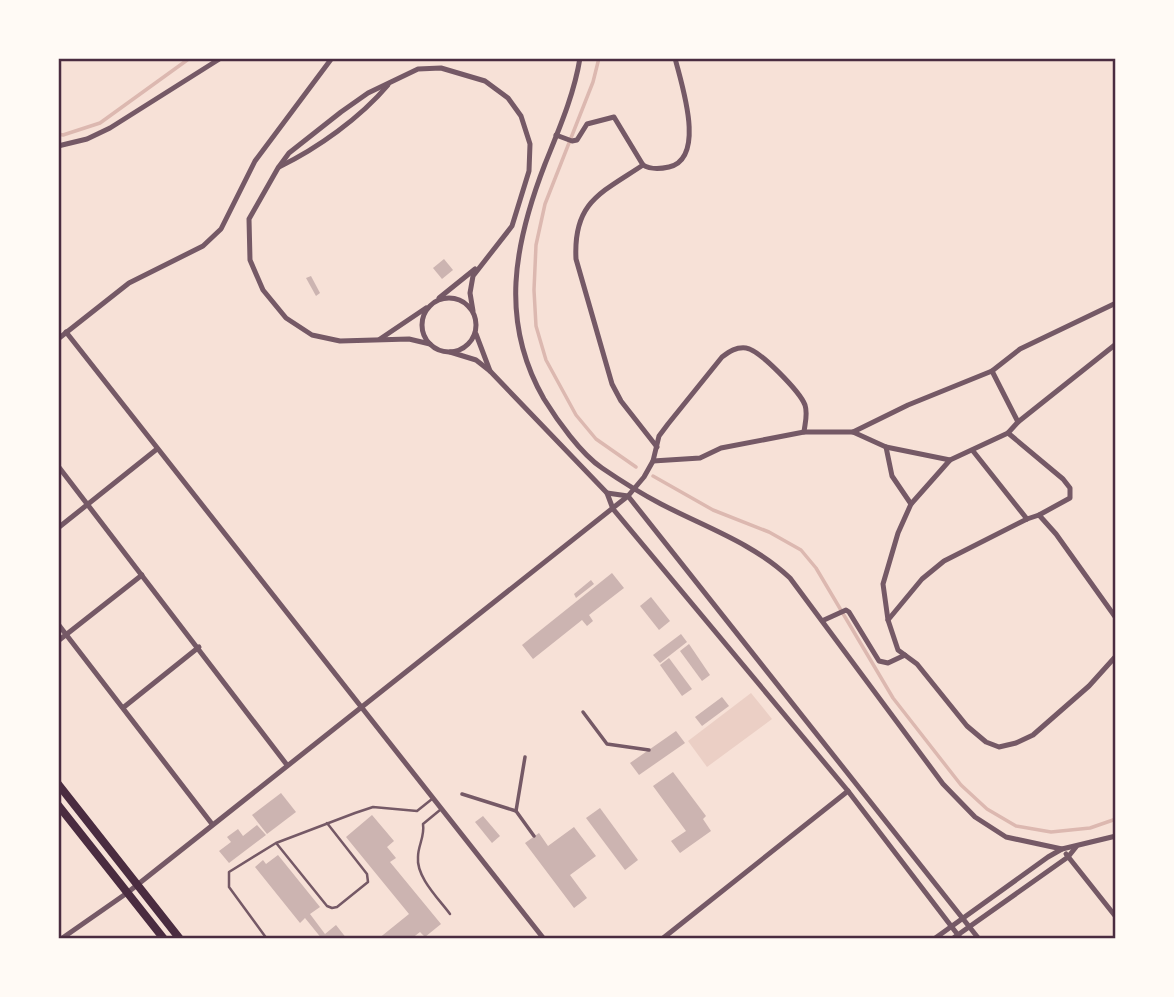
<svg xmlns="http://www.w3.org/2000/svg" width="1174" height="997" viewBox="0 0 1174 997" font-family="'Nunito Sans',sans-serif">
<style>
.green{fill:#ebcfc5}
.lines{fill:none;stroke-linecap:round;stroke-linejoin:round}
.stream{stroke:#dcb8b0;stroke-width:3.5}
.building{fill:#ccb4b1}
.service{stroke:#755966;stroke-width:2.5}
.pedestrian{stroke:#755966;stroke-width:3.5}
.minor{stroke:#755966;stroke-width:5}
.primary{stroke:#4a2c40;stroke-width:8}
.neatline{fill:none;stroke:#4a2c40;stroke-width:2.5}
</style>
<rect width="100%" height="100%" fill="#f7e1d7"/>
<path class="green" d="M751,693L772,719L707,767L688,741Z"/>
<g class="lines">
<g class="stream">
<path d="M599,58L593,82L545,204L536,245L534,290L536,326L546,360L576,415L596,439L636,467"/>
<path d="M58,134L63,135L100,123L190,58"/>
<path d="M653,476L713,510L769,532L801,550L816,568L893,698L961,785L987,809L1016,826L1051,832L1090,828L1116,819"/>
</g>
</g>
<g class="building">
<path d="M444,259L453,270L442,279L433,268Z"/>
<path d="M311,276L320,293L316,296L306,278Z"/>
<path d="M612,573L624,588L589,615L593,621L587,626L582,620L533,659L522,645Z"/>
<path d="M591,580L594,584L576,598L574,594Z"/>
<path d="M651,597L670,621L659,630L640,606Z"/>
<path d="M681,634L687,642L660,663L653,655Z"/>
<path d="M689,644L710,675L702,681L680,651Z"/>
<path d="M669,658L692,689L682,696L660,665Z"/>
<path d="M722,697L729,706L702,726L695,717Z"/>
<path d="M676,731L685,743L639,775L630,763Z"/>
<path d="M673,772L706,816L703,819L711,831L680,853L671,841L686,831L653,786Z"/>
<path d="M281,793L296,812L267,834L252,815Z"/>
<path d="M600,808L638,860L625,870L586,818Z"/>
<path d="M372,815L394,841L387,847L396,858L390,862L441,924L425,937L420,932L411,939H393L391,937L388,939H378L409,914L346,837Z"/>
<path d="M483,816L500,836L492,843L475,822Z"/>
<path d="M257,825L266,835L229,863L219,851L231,842L227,837L238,829L243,836Z"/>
<path d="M574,827L596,856L570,875L587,898L574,908L525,843L539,833L548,846Z"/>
<path d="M278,855L320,907L310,914L325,934L336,925L347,939H322L305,918L300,923L255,867L263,860L266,864Z"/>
</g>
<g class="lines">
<g class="service">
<path d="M440,810L423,824C425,837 418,845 418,857C416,877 439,899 450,914"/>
<path d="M277,844L327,906L332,908L337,907L368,882L367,874L327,823"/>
<path d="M267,939L229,887V872L276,843L355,813L373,807L417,811L432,799"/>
</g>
<g class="pedestrian">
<path d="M583,712L607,744L649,750"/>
<path d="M525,757L516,811L534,836"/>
<path d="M462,794L516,811"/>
</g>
<g class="minor">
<path d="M580,58C574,95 559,129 545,164C514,244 499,321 544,399C557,420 581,454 602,468C621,481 640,493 661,504C705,527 753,543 790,578L943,784L975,817L1006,837L1062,849L1116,836"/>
<path d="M556,135L572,141L577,140L587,124L614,117L643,165C651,170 660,169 669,167C707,158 681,83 675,58"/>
<path d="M58,146L87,139L110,128L221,58"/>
<path d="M643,165C601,193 573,202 576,259L612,384L621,401L657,447"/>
<path d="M279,167C318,148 360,118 388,85"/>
<circle cx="449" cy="325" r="27"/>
<path d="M439,298L475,269"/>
<path d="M66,332L544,939"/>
<path d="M476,334L490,371"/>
<path d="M58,339L129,283L203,246L221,229L255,161L332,58"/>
<path d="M380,339L426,308"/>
<path d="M430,344L409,339L340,341L312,335L286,318L263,290L250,260L249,219L278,168L289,153L341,112L368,93L418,69L441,68L485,81L508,98L521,116L530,144L529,171L512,226L473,276L470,293L473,311"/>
<path d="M450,352L476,360L490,371L607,493L613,509L848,791L961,939"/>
<path d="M992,371L1018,422"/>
<path d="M853,432L908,405L992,371L1020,349L1116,303"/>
<path d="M1008,433L1063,479L1070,488V498L1039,515"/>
<path d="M886,447L892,476L911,504"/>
<path d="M973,451L1027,519"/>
<path d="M950,460L1008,433L1018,422L1116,344"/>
<path d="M653,461L700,458L721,448L804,432H853L886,447L950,460L911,504L898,533L883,584L888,620L898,650L917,664L967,726L986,742L999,747L1016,743L1033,735L1089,686L1116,656"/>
<path d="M58,466L287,765"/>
<path d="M607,493L628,496L979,939"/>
<path d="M58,528L157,449"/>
<path d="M824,620L846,610L849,612L879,661L888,663L905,655"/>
<path d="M888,620L922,579L944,561L1027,519L1039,515L1056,534L1116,618"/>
<path d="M58,624L212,824"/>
<path d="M58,641L142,575"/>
<path d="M124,707L199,647"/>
<path d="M1066,854L1116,917"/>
<path d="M61,939L127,893L628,496L644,477L653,461L659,436L668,424L722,357C730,351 736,347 746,348C760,350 800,392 805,405C808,414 805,423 804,432"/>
<path d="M662,939L848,791"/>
<path d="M934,939L1048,857L1062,849"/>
<path d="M952,939L1068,857L1076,847"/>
</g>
<g class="primary">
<path d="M58,784L180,939"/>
<path d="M58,805L164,939"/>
</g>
</g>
<rect width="1174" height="997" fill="none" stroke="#fffaf5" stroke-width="119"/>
<rect x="60" y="60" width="1054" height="877" class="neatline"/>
</svg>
